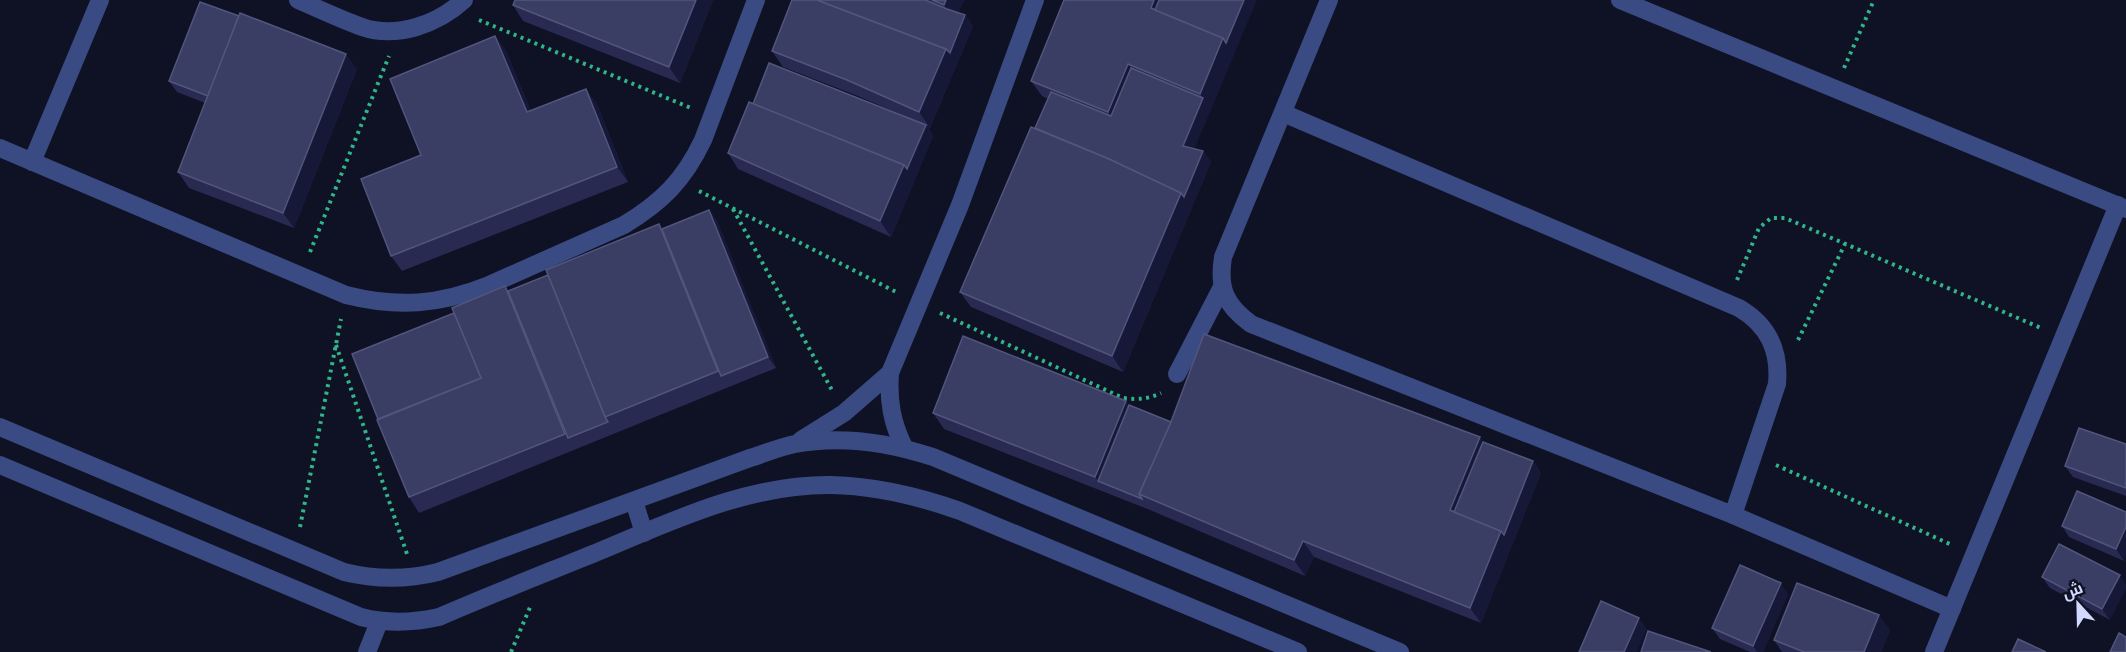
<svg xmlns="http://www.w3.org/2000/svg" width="2126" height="652" viewBox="0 0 2126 652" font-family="Manrope,Cairo,sans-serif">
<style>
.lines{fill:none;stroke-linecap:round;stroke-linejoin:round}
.path{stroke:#31b48a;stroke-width:4;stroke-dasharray:3 4.5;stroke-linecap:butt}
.minor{stroke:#3a4a82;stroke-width:18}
.wall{fill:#282a52}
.shaded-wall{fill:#161838}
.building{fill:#3a3d64;stroke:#52557c;stroke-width:1.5}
</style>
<rect width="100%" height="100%" fill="#0f1124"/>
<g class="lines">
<g class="path">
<path d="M479,20L691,108"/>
<path d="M1844,68L1874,0"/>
<path d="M699,191L898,293"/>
<path d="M733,209L833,392"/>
<path d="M310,252L389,56"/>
<path d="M1737,280L1759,228L1771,218H1785L2041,328"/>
<path d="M940,313L1123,398C1138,400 1148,399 1161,393"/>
<path d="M1798,340L1845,244"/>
<path d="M336,345L407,554"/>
<path d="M1776,465L1952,545"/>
<path d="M300,527L341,319"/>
<path d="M511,652L531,605"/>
</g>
<g class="minor">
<path d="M298,0C319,9 340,19 362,27C397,39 438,24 464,0"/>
<path d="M1329,0L1223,257C1218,288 1225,305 1251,324L1733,515L1952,609"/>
<path d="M1620,0L2126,209"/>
<path d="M1283,113L1739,308C1768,325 1780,350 1777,384L1733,515"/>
<path d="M0,148L346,295C398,308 439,305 489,285L624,225C662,202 684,180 703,140L756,0"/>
<path d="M32,162L100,0"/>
<path d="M1177,374L1222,287"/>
<path d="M0,427L344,572C377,580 406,580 438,572L750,458C764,454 779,447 795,444C842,435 887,442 933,457L1400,652"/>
<path d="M801,440L844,413L890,373"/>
<path d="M904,447C892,423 888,401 890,373L960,205L1035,0"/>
<path d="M0,465L361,617C388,624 412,623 439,617C492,594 546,573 600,551C674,520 750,484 831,485C877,486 918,496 960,511L1298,652"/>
<path d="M634,501L644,533"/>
<path d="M367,652L379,622"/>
<path d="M1934,652L2118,205"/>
</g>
</g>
<g class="wall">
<path d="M713,0L680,83L523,21L513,5Z"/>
<path d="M792,0H964L958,13L965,15L973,26L930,128L927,126L933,136L891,237L738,169L728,153L753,104L907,117L858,96L783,67L772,51Z"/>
<path d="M1064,0L1234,54L1194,149L1203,151L1211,162L1123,372L971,307L960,292L1035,128L1048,99L1042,96L1031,81Z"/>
<path d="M495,36L506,51L531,111L597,104L628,182L402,271L391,256L421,155Z"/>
<path d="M357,69L294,228L189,188L178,172L205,103L177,92L169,81Z"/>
<path d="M709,210L717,221L776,368L419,513L409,497L378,419L454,313L505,286L508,291L548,275L659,224L662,229Z"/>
<path d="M1126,401L1129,405L1171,422L1480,437L1483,442L1533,461L1541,473L1481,623L1314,557L1305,576L1150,510L944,429L933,413Z"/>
<path d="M2126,444V496L2073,477L2065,466Z"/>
<path d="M2126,512L2124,561L2069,537L2062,526Z"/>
<path d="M2059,544L2110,620L2050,588L2042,577Z"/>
<path d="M1788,594L1763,652H1750L1720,639L1712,628Z"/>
<path d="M1890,630L1881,652H1782L1774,640Z"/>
</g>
<g class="shaded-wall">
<path d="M696,0H713L680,83L669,67Z"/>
<path d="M946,0H964L955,21L944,5Z"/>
<path d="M1154,0H1172L1165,17L1151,8Z"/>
<path d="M1244,0H1257L1191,157L1183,146L1203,98L1200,94L1223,38Z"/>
<path d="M965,15L973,26L930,128L919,112L946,49Z"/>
<path d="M495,36L506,51L538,128L527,112Z"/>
<path d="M346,54L357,69L294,228L283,213Z"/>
<path d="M1128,64L1138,79L1118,127L1108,112Z"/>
<path d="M586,89L597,104L628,182L617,167Z"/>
<path d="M926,125L933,136L891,237L880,221L904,165Z"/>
<path d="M1203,151L1211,162L1123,372L1112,356L1181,193Z"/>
<path d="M709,210L717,221L776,368L768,357Z"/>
<path d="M659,224L670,240L721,376L718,371Z"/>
<path d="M505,286L516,302L568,438L565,434Z"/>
<path d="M1126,401L1137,416L1098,481L1095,477Z"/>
<path d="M1480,437L1491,453L1464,519L1450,510Z"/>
<path d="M1533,461L1541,473L1481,623L1470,608L1501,531Z"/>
<path d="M2126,527V556L2124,561L2116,549Z"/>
<path d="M1303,541L1314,557L1305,576L1294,560Z"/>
<path d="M2120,575L2126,584V589L2110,620L2102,609Z"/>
<path d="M1781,583L1788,594L1763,652H1757L1753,646Z"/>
<path d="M1879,615L1890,630L1881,652H1864Z"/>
<path d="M1639,618L1647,629L1637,652H1624Z"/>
</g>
<g class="building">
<path d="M515,0H696L669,67L513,5Z"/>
<path d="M792,0H817L946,49L919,112L847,80L772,51Z"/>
<path d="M817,0H925L947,9L965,15L950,53L946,49Z"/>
<path d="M932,0H946L944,5Z"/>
<path d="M1064,0H1154L1151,8L1223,38L1200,94L1128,64L1108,112L1031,81Z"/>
<path d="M1159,0H1244L1226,43L1223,38L1155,10Z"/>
<path d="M200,2L239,16L208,96L169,81Z"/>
<path d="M240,13L346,54L283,213L178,172Z"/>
<path d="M495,36L527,112L586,89L617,167L391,256L361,179L421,155L390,79Z"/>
<path d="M769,63L926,125L907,169L904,165L753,104Z"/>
<path d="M1131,68L1203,98L1183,146L1203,151L1184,197L1181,193L1109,159L1035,128L1051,92L1111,116Z"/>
<path d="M749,102L904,165L880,221L728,153Z"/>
<path d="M1031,127L1109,159L1181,193L1112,356L960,292Z"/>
<path d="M709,210L768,357L721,376L662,229Z"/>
<path d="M659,224L718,371L605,417L546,270Z"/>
<path d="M548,275L605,417L608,422L568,438L508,291Z"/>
<path d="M505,286L565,434L409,497L377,420L481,378L452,308Z"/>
<path d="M454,313L481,378L378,419L352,354Z"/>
<path d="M1204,334L1480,437L1450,510L1501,531L1470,608L1303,541L1294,560L1139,494L1172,419Z"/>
<path d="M963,336L1126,401L1095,477L933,413Z"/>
<path d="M1129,405L1171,422L1139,494L1142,499L1098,481Z"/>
<path d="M2079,428L2126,444V488L2065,466Z"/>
<path d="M1483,442L1533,461L1504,535L1501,531L1454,512Z"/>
<path d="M2077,491L2126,512V527L2116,549L2062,526Z"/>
<path d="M2059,544L2120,575L2102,609L2042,577Z"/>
<path d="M1740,565L1781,583L1753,646L1712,628Z"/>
<path d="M1797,583L1879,615L1864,652H1804L1774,640Z"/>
<path d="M1601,601L1639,618L1624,652H1579Z"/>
<path d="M1648,631L1711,652H1641Z"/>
<path d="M2119,633L2126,637V652H2110Z"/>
<path d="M2018,639L2046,652H2012Z"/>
</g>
<g transform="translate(2078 604) rotate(338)" stroke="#0f1124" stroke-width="4.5" paint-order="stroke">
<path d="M0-4.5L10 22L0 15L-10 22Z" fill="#d3d9fe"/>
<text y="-9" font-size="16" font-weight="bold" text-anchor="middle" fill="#d3d9fe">ش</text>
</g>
</svg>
